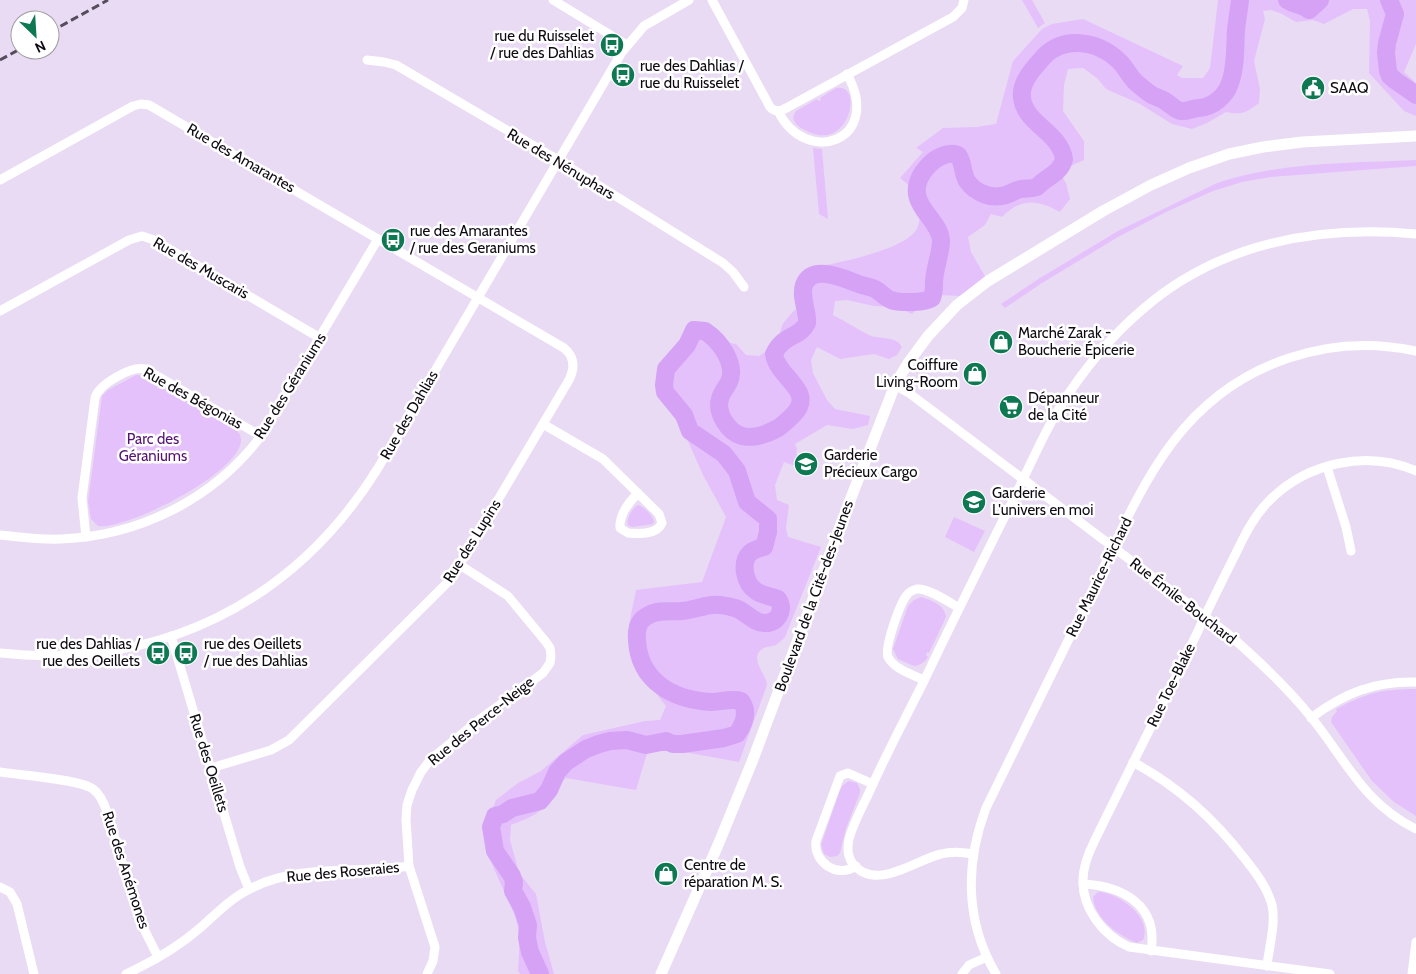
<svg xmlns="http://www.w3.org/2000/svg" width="1416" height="974" viewBox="0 0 1416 974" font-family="Cabin,sans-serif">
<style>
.green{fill:#e4c1fb}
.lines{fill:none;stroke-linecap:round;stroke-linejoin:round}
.river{stroke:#d5a2f5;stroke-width:18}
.minor{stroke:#fff;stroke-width:9}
.secondary{stroke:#fff;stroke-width:11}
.rail{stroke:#554d5b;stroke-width:3;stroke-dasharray:8 4;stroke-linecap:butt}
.labels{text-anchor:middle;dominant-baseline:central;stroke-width:5;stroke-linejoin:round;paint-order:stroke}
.poi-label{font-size:15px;fill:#0f0a12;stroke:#fff;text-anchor:start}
.street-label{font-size:15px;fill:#0f0a12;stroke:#fff}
.park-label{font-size:15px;fill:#551274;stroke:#fff}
</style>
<rect width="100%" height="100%" fill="#eadbf4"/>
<g class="green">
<path d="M1022,0H1032L1045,23L1038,28Z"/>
<path d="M1218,0H1416V44L1404,72L1416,83V116L1404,111L1369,73L1370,21L1367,9H1353L1324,24L1313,20L1296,22L1282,14L1271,10L1263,11L1265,19L1254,61L1260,89L1259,103C1246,113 1242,115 1226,112L1207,123L1192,129L1172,124L1140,104L1106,89L1097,78L1083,68L1068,69L1064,85L1063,111L1084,141V160L1059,171L1066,183L1070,199L1060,212C1037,199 1021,198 1002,217L991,214L985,225L968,237L971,252L986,278L962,296L938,295L922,303L912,314L898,307L874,306L847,300L835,301L833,315C845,321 857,329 869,335C879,340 896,335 902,347L897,355L889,359L874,354L840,359L817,347L811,360L813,373L827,400L835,409L870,416L868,425L853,429L827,425L795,444L797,449L796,454L810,460L806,470L784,462L775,485L777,500L789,505L786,528L788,537L821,547L785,637C782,640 779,643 776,645C772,647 767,646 764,648C747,657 767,675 767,685L739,762L656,747L648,750L636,790L566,778C558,784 555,791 550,800C541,814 526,819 511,825L510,840L517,865L519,873L536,894L545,942L554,974H520L518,971L520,935L515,916L486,851L485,829L496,800L518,783L541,771L583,735L645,721L660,720L666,706C649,684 628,661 629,632C629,618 634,603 636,590L702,582L726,517L703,475L683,430L665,405L658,386V372L663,361L675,350L690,329L702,326H707L717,335L730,343L736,344L746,355L759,356L778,344C780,337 780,326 785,321C797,305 806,307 799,284L808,269C831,264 911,250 918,226C922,215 918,202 916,191L900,178L923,152L916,148L943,128L976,127L996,124L1013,61L1042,29L1052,24L1083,19L1183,66L1177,75L1182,78H1203L1210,68Z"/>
<path d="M836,88C864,82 850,151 809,132C802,129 794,125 793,117L796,111L817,99L819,101L821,100L820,98Z"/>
<path d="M813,148L822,149L828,219L819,214Z"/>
<path d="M1416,160V166L1271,177L1242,182L1213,191L1166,212L1118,237L1042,283L1005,308L1001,304L1040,278L1118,231L1217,183C1280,162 1350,163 1416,160Z"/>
<path d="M136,375L145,376L235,429C272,457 129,531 98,526L91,519L88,502L102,396L108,390Z"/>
<path d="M638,505C644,507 653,515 654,522L653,524L632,527L628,525C626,519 632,508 638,505Z"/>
<path d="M954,517L985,531L974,552L945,537Z"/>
<path d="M921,597C931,600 945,605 946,617L929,653L927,652L926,655L928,657C925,662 921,665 914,666L898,659L893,649L908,606L914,600Z"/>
<path d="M1416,689V816L1394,802L1372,781L1331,722L1332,717L1337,711L1336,709C1366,693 1382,689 1416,689Z"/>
<path d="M849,781L857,783L860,789V793L846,828L840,853L837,856L830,857L824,854L821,845L840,790L843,785Z"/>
<path d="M1098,892C1118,892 1153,918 1143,940L1137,943C1119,936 1094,918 1093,897Z"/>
</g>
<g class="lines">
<g class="river">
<path d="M1287,0C1296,6 1301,3 1309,10L1320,0"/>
<path d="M1389,0L1395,14L1387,43L1386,53L1388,71L1390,76L1396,81L1416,95"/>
<path d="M540,974L530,952L527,938L528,925L522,907L513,891L514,882L512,876L495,851L491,827L495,816L503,814L512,808L540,801L549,790L557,772L566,762L586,749L599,744L610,741L627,740L646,745L666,741L673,744H682L724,738L737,734C744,724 749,712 741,701C731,698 721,702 711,702C673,700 639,681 637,640C636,629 638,620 649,615C659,609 671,612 682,611C693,610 702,606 712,605C720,604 728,606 735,608C746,611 754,624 765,623C778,623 785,610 778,599C771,596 763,596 756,591C745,584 740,563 750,553C754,549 759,548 764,547L768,532V519L747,502L737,471L724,454L690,431L684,415L665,392L664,385L666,369L687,345L694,330L705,331C720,341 737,364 729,382C726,388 721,393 720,399C716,413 728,432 742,436C754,439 767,434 778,428C784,424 788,420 793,415C817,391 777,378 774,354C783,334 800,338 807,323C808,310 800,298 804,285C812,264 843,278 856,283C863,286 869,286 875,289C881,292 885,298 891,300C899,303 926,303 932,298C934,293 934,288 934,283C934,269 941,254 941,241C940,217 902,204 923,172C927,167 931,162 936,159C943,155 951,152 958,155C964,163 962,173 967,181C976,194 992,199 1006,195C1011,193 1016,190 1021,189C1026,188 1031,189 1037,187C1046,177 1061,173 1064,159C1060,132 1025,124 1022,98C1020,84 1031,71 1040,61C1061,34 1098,40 1120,62C1127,69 1131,80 1139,85C1144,89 1149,94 1154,96C1158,98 1161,98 1165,101C1170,104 1175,110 1181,111C1186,112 1194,108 1199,108C1213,107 1226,96 1230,83C1236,67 1235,47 1236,30C1237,20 1239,10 1240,0"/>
</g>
<g class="minor">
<path d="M553,0L627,45"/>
<path d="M712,0L770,107C776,114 783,110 790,106L953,17L962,8L964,0"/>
<path d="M367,60L384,62L396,65L558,160L723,263L733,272L744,287"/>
<path d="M778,111C806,168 884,141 847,74"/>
<path d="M0,180L133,106L141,104L149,105L564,348C575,357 575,368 569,380L451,579L289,740L271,750L211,768"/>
<path d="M0,311L129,240L142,236L154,240L320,338"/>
<path d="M895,385L909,393L1227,633C1257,659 1286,686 1311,717C1346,760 1363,803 1416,829"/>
<path d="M543,424L603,459L659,514L662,523C657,535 639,534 628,533L620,528C619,515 629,502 638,493"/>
<path d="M1327,467L1346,527L1351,551"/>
<path d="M0,535C20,537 40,540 61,539C139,536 214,499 261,436L378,239"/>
<path d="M86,537L82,498L95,398C99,384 131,366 145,369L261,436"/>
<path d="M171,636L240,867L249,889"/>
<path d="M0,653C159,670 294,603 378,468L622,52L644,26L689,0"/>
<path d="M924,680C913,675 894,669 888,657C884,648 900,603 907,595C909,592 913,590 917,589C928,588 949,602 959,608"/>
<path d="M1311,718C1344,693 1375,681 1416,682"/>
<path d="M1133,762C1179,787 1213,818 1245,859C1256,873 1267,887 1272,905C1276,924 1269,947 1267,966"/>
<path d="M0,772C19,775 79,779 93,789C100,794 104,803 107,812L139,919L158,957"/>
<path d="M973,854C962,852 952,851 941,854C915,860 876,892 853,864C847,856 847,848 849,839C853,824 861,809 868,795C885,756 905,719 924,681C953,620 983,560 1013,500C1028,470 1041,439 1058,410C1081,373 1110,337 1143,309C1219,243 1318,225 1416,234"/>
<path d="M856,866C837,879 813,862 816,841L840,776L848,773L873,784"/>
<path d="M1083,884C1122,886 1159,905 1151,951"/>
<path d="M0,887L10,892L17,904L34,974"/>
<path d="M126,974C152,962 178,947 200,928C216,914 230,899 248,890C297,863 356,874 409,866"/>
<path d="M427,974L433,961L435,947L409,866L406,819L407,805L412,790L421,772L431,759L479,720L543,673L550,663L551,656L550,648L546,642L508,596L460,565"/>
<path d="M962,974L969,965L987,957"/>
<path d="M996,974C965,922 965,864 986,808C1020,738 1054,668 1089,598C1138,497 1173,396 1289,358C1330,344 1374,342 1416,351"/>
<path d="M1330,974L1129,947C1104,936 1082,909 1083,880C1083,866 1088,854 1094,842C1128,772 1164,702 1198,631C1209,607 1221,583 1233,559C1243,539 1252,518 1269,501C1306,463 1367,449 1416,471"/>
<path d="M1412,974L1416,942"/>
</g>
<path class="secondary" d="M661,974L718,845L752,762L854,490L895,385L908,363L928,336L957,305L988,281L1103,211L1151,185L1189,168L1229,154L1263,147L1302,142L1416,136"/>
<g class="rail">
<path d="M50,32L108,0"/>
<path d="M0,60L20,49"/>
</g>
</g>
<defs>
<g id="bus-disc" transform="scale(1.25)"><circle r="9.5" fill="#0d7851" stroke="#fff"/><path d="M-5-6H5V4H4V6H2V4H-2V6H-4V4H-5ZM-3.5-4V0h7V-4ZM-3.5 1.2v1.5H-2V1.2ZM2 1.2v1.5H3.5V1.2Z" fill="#fff"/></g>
<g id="civic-disc" transform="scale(1.25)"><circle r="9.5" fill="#0d7851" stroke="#fff"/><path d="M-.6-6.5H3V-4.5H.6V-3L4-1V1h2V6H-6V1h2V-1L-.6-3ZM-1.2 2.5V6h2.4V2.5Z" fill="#fff"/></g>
<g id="shop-disc" transform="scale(1.25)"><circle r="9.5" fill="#0d7851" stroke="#fff"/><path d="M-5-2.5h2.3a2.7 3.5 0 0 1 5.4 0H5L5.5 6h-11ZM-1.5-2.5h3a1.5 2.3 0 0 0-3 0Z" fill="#fff"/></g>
<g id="supermarket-disc" transform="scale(1.25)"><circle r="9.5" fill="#0d7851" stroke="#fff"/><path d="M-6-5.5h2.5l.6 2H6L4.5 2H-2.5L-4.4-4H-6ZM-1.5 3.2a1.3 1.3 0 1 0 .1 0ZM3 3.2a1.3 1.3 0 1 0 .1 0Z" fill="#fff"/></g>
<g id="school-disc" transform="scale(1.25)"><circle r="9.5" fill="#0d7851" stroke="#fff"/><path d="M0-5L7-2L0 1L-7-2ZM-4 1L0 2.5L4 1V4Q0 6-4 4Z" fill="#fff"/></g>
</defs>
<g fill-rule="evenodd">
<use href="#bus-disc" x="612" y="45"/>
<use href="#bus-disc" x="623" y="75"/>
<use href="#civic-disc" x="1313" y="88"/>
<use href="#bus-disc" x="393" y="240"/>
<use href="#shop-disc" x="1001" y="342"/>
<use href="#shop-disc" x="975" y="374"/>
<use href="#supermarket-disc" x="1011" y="407"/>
<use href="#school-disc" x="806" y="464"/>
<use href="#school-disc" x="974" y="502"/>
<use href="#bus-disc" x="158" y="653"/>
<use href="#bus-disc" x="186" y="653"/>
<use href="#shop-disc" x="666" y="874"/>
</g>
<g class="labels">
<g class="poi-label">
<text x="594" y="36" text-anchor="end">rue du Ruisselet<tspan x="594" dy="17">/ rue des Dahlias</tspan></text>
<text x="640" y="66">rue des Dahlias /<tspan x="640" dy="17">rue du Ruisselet</tspan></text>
<text x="1330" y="88">SAAQ</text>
<text x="410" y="231">rue des Amarantes<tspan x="410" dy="17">/ rue des Geraniums</tspan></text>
<text x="1018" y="333">Marché Zarak -<tspan x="1018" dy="17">Boucherie Épicerie</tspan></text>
<text x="958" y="365" text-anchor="end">Coiffure<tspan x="958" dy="17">Living-Room</tspan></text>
<text x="1028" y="398">Dépanneur<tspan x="1028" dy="17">de la Cité</tspan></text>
<text x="824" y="455">Garderie<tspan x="824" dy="17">Précieux Cargo</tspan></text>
<text x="992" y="493">Garderie<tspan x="992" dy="17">L'univers en moi</tspan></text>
<text x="140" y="644" text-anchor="end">rue des Dahlias /<tspan x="140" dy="17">rue des Oeillets</tspan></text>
<text x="204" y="644">rue des Oeillets<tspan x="204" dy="17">/ rue des Dahlias</tspan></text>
<text x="684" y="865">Centre de<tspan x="684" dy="17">réparation M. S.</tspan></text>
</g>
<g class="street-label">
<text transform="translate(241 158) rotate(30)">Rue des Amarantes</text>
<text transform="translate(561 164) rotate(31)">Rue des Nénuphars</text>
<text transform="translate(201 268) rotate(30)">Rue des Muscaris</text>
<text transform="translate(290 386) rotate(-58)">Rue des Géraniums</text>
<text transform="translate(193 398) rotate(29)">Rue des Bégonias</text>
<text transform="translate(409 415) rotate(-60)">Rue des Dahlias</text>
<text transform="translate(472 541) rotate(-58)">Rue des Lupins</text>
<text transform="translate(1099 577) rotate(-64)">Rue Maurice-Richard</text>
<text transform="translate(814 596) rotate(-70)">Boulevard de la Cité-des-Jeunes</text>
<text transform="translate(1183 601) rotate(38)">Rue Émile-Bouchard</text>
<text transform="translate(1171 685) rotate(-64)">Rue Toe-Blake</text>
<text transform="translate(481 721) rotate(-39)">Rue des Perce-Neige</text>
<text transform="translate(209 763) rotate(73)">Rue des Oeillets</text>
<text transform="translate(126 870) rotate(72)">Rue des Anémones</text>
<text transform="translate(343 872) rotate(-5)">Rue des Roseraies</text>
</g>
<g class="park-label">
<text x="153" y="439">Parc des<tspan x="153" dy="17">Géraniums</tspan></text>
</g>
</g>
<g transform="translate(35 35) rotate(155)"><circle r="24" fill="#ffffff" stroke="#9f9da0"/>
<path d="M0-4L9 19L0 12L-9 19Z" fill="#0d7851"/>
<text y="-8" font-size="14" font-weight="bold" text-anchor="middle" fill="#0f0a12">N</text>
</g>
</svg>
